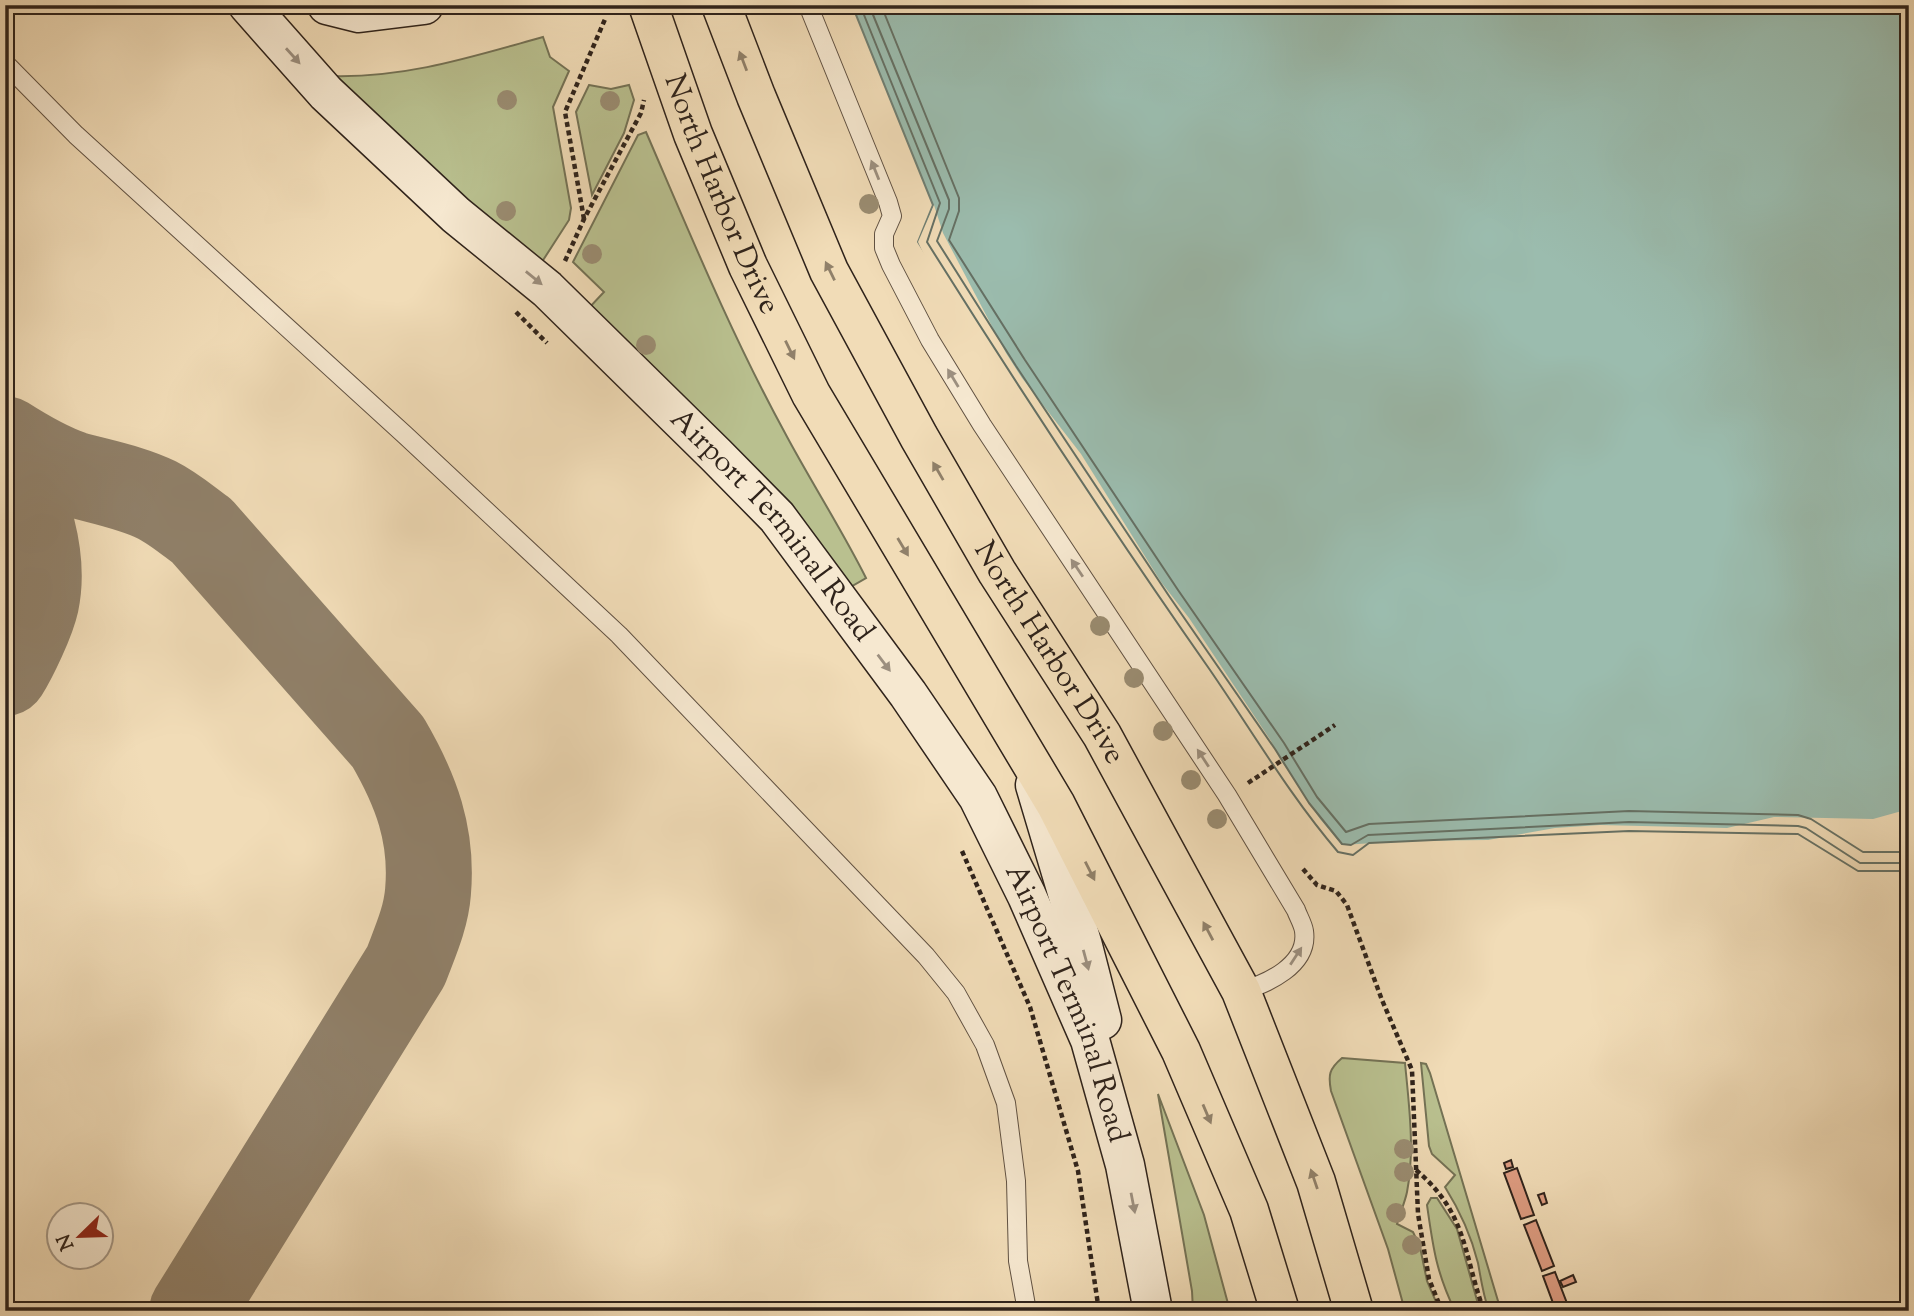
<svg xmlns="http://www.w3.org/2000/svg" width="1914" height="1316" viewBox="0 0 1914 1316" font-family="'Sorts Mill Goudy',serif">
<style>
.green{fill:#b9c08f;stroke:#747255;stroke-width:2}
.water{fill:#9bbcae;stroke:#707f73;stroke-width:2}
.pier{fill:#f1dcb7}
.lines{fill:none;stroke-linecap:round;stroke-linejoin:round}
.shore{stroke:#657064;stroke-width:2}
.taxiway{stroke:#908069;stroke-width:86}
.building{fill:#de9c81;stroke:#2f231b;stroke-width:2}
.service-casing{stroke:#605142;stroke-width:20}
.secondary-casing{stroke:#2f231b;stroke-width:41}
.primary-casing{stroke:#2f231b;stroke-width:41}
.path{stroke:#2f231b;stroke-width:4.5;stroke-dasharray:5 3.5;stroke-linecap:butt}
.service{stroke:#f6e8d0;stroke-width:18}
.secondary{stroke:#f6e8d0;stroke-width:38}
.primary{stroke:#f1dcb7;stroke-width:38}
.tree{fill:#9a8c71}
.oneway{fill:#9c8f7f}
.oneway2{fill:#908069}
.labels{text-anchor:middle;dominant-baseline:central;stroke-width:7;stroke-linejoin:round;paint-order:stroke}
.street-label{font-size:30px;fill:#2f231b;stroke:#f6e8d0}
</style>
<rect width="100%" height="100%" fill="#f1dcb7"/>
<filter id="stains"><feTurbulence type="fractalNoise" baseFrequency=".00286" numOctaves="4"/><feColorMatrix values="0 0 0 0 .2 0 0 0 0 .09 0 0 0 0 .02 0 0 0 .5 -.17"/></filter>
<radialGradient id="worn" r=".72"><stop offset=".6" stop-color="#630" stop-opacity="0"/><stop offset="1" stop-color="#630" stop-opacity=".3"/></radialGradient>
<g class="green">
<path d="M543,37L550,57L569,71L553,107L571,208L569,220L538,268L331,76C407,78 471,57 543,37Z"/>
<path d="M589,85L611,89L629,85L634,100L624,133L592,195L576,112Z"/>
<path d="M646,132C690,234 732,336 785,433C811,482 841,528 866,578L847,589L587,310L604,292L573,262L638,135Z"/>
<path d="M1342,1058L1405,1063C1409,1105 1415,1150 1407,1192C1405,1202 1400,1213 1397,1224L1413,1232L1420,1247L1427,1281L1440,1311H1405L1388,1249L1331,1091C1328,1075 1329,1069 1342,1058Z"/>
<path d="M1421,1063L1426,1064L1430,1073L1501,1311H1489C1483,1295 1481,1279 1478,1263C1471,1235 1460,1211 1445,1187L1455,1175L1432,1154L1429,1146Z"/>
<path d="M1158,1094L1204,1215L1230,1311H1193L1192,1291Z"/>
<path d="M1431,1198H1437L1457,1229L1480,1311H1455C1436,1272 1433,1247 1427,1205Z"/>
</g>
<path class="water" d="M852,5H1909V878L1798,841L1629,838L1369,850L1334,859L1003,375L918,242L933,205Z"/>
<path class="pier" d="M934,205L943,233L1006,353L1022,378L1081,454L1161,582L1189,618L1271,741L1280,759L1320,819L1342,845L1406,841L1488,840L1555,828L1600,825L1727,828L1774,817L1873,819L1909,809V882H1855L1797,845L1629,841L1371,854L1356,866L1332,862L1293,815L1259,760L1153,607L1000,377L928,263L918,242Z"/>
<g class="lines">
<g class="shore">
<path d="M860,5L940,203L927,242C1018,387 1112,530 1210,670C1252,731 1290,796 1338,852L1353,855L1369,843L1629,831L1798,834L1858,871H1909"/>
<path d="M869,5L949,200V209L937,241L1016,366L1169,596L1275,749L1309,803L1342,844L1351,845L1368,835L1629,822L1798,826L1806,828L1860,863H1909"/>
<path d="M881,5L959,198V211L949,240L1025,360L1178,590L1284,743L1317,797L1346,832L1369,824L1629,811L1798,815L1811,819L1863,852H1909"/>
</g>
<g class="taxiway">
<path d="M5,439C27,453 49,466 73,474C101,482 130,487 157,500C173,508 187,520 202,531L388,742C416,790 433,835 428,892C426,918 415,942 406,966L192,1311"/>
<path d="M5,461C27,502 46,556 36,603C32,621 15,657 5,673"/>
</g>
</g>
<g class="building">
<path d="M1511,1160L1513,1167L1506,1169L1504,1163Z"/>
<path d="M1517,1168L1534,1215L1521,1219L1504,1173Z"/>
<path d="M1544,1193L1547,1203L1542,1205L1538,1195Z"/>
<path d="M1536,1220L1554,1266L1542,1271L1524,1225Z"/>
<path d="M1555,1272L1570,1311H1556L1543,1276Z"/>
<path d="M1573,1275L1576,1282L1563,1287L1560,1281Z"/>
</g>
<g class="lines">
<g class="service-casing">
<g id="service">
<path d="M808,5L888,202L892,216L884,234V248L891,265L930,340L982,425L1227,795L1296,910C1298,916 1303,924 1304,931C1309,965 1267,984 1241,991"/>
<path d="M5,63L76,135L405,435L619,635L926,956L956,993L985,1045L1006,1103L1016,1181L1018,1261L1027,1311"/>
</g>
</g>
<g class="secondary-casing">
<g id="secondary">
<path id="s1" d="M248,5L326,93L456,215L547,289L716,455L777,517L908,694L978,797L1027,896L1090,1040L1125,1165L1153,1311"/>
<path d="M327,5L359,13L424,5"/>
<path d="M1035,785L1083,946L1102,1020"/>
</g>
</g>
<g class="primary-casing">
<g id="primary">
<path id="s2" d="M648,5L693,134L748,266L811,394L1056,805L1181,1051L1249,1210L1280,1311"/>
<path id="s3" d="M721,5L756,96L829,271L919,437L997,572L1102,735L1241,991L1316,1182L1354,1311"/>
</g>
</g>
<g class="path">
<path d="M584,219L565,112L606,17"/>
<path d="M565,261L584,219L641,113L644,100"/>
<path d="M516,312L547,343"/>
<path d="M1248,783L1335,725"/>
<path d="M962,851L1030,1007L1078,1171L1099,1311"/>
<path d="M1303,869L1317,885L1336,891L1347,905L1382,1000L1412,1070L1418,1214L1429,1279L1442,1311"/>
<path d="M1416,1170C1468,1214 1463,1254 1484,1311"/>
</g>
<use href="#service" class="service"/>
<use href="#secondary" class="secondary"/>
<use href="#primary" class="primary"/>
</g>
<g class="tree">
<circle cx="507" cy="100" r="10"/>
<circle cx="610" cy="101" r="10"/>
<circle cx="869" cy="204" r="10"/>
<circle cx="506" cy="211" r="10"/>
<circle cx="592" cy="254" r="10"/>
<circle cx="646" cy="345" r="10"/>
<circle cx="1100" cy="626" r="10"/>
<circle cx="1134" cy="678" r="10"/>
<circle cx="1163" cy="731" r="10"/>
<circle cx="1191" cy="780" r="10"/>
<circle cx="1217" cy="819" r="10"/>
<circle cx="1404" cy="1149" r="10"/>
<circle cx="1404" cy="1172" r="10"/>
<circle cx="1396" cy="1213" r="10"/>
<circle cx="1412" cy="1245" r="10"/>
</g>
<defs><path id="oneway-solid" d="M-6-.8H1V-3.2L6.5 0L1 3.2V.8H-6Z" transform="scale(1.75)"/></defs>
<g class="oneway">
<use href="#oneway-solid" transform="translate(293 56) rotate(48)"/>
<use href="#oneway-solid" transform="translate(875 170) rotate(-112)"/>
<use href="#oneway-solid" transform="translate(534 278) rotate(39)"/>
<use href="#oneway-solid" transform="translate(953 378) rotate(-121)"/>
<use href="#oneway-solid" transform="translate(1077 568) rotate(-124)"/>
<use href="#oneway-solid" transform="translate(884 663) rotate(53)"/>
<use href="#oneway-solid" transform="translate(1203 758) rotate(-123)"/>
<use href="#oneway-solid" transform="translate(1296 956) rotate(-57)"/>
<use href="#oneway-solid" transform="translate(1086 960) rotate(75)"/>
<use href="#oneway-solid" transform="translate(1133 1203) rotate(79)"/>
</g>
<g class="oneway2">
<use href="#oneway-solid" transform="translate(743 61) rotate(-111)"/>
<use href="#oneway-solid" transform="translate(830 271) rotate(-116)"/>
<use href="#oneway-solid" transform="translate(790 350) rotate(64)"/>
<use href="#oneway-solid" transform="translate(938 471) rotate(-120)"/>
<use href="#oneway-solid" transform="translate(903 547) rotate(59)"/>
<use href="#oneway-solid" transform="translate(1090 871) rotate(63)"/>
<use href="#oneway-solid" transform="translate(1208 931) rotate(-118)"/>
<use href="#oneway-solid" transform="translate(1207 1114) rotate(67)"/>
<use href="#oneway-solid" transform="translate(1314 1179) rotate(-109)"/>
</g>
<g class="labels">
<g class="street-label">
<text stroke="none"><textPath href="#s2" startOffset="203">North Harbor Drive</textPath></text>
<text stroke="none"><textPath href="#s1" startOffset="740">Airport Terminal Road</textPath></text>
<text stroke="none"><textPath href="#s3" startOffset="728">North Harbor Drive</textPath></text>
<text stroke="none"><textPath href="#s1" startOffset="1307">Airport Terminal Road</textPath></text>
</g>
</g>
<rect width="1914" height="1316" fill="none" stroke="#f1dcb7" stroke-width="28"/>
<rect x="7" y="7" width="1900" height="1302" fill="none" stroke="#2f231b" stroke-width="3.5"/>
<rect x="14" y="14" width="1886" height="1288" fill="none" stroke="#2f231b" stroke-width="2"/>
<g transform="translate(80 1236) rotate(247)"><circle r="33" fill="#f6e8d0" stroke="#a69988" stroke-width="2"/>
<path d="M0-5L12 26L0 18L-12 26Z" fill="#8f2418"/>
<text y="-10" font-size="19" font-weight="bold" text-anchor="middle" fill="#2f231b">N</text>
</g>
<rect width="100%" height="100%" filter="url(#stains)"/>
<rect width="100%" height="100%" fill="url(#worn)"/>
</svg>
